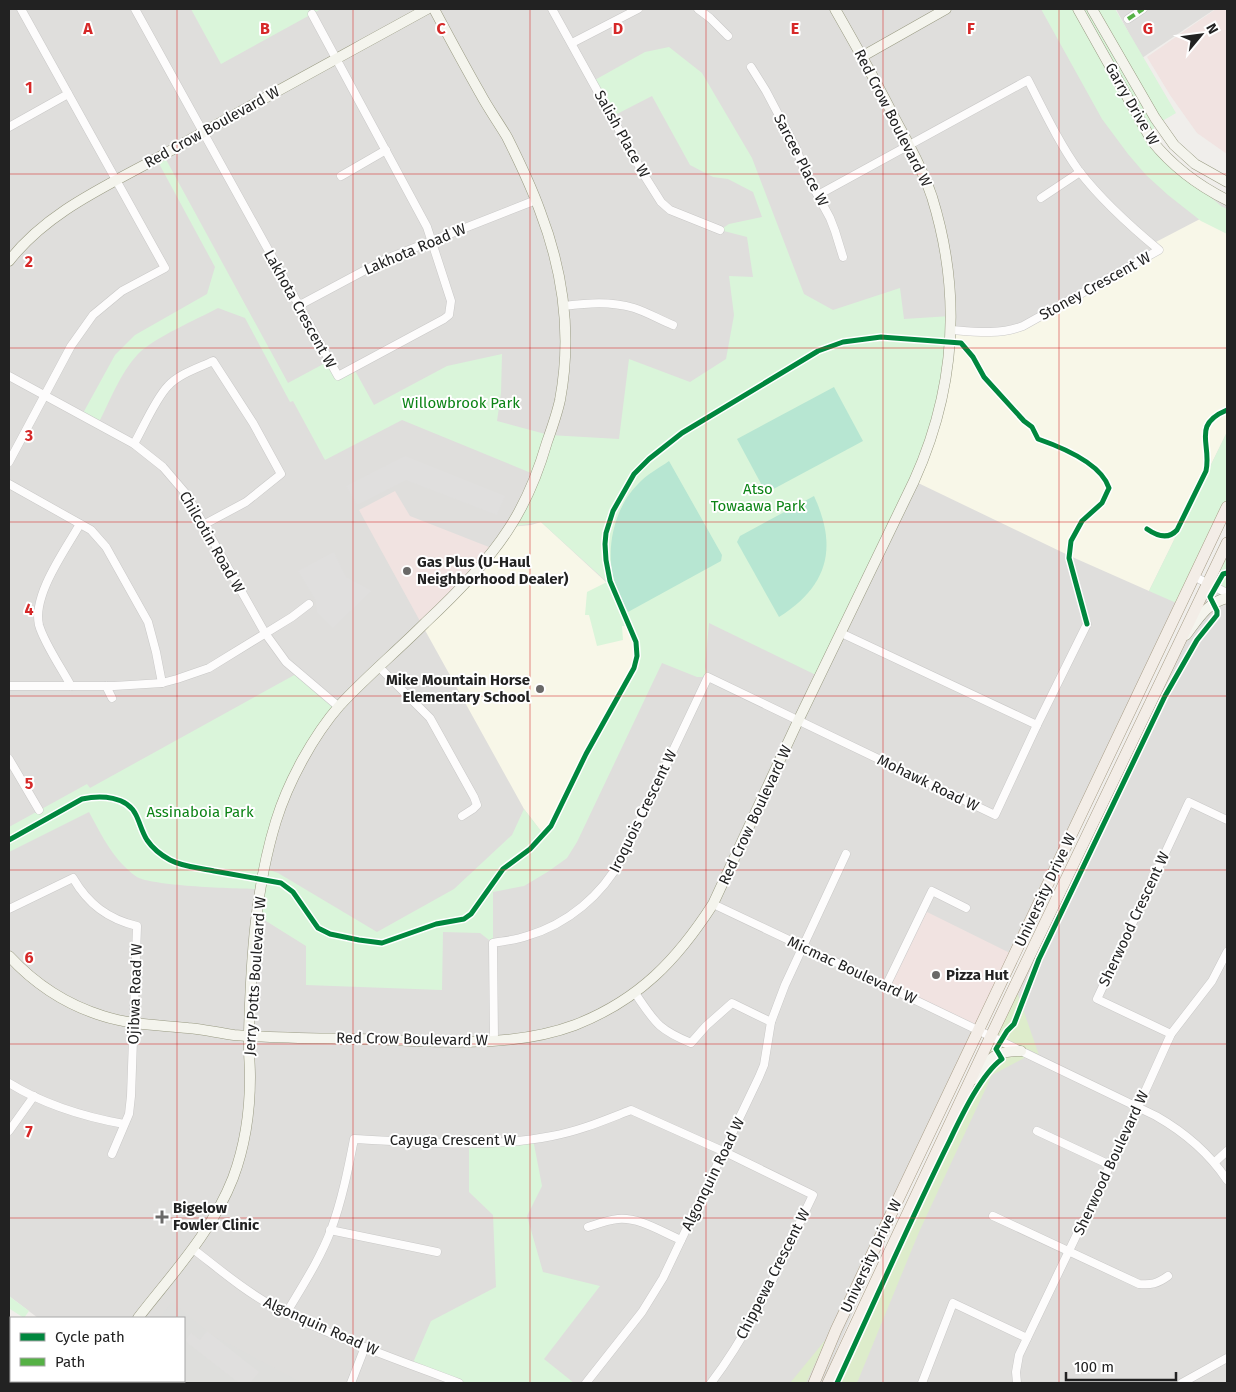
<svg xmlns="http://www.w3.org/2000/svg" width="1236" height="1392" viewBox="0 0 1236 1392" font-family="'Fira Sans',sans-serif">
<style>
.residential{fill:#dfdedc}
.commercial{fill:#f1e3e1}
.education{fill:#f8f7e8}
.religious{fill:#dededc}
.grass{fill:#ddeccb}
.park{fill:#daf5da}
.pitch{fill:#b7e6d2}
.parking{fill:#e0dfde}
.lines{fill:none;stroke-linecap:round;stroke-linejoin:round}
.street-casing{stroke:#c9c8c7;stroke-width:9}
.secondary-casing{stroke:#999a82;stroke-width:11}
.primary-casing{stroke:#a79c86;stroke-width:12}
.highway-casing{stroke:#c5a2ac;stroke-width:15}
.street{stroke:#fdfcfc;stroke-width:8}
.secondary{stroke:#f4f4ed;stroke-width:10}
.primary{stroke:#f3ede7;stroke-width:11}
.highway{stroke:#ece0e2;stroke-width:14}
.quiet{stroke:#55b145;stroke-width:4;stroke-dasharray:8 4;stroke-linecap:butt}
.cycleway-casing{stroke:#fff;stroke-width:8}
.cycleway{stroke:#00873e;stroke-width:5}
.grid{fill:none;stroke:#d62828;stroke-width:1;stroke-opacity:0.55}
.poi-dot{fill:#6a6968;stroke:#fff;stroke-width:2}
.labels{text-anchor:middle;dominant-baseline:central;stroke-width:4;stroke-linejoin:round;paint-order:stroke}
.street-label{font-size:15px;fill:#222;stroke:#fff}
.park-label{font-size:15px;fill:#0c8416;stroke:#fff}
.poi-label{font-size:15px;font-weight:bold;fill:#222;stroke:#fff;text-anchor:start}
.grid-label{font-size:16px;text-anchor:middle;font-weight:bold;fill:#d62828;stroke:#fff;stroke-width:4;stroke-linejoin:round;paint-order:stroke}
</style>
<rect width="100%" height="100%" fill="#f0eeeb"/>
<g class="residential">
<path d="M9,9H1076L1162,154L1227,200V506L972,1042L822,1383H79L77,1381H184V1318H38L9,1296Z"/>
<path d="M1116,9H1215L1142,58Z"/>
<path d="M1227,543V1383H842L991,1036Z"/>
</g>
<g class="commercial">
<path d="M1216,9H1227V154L1197,133L1170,95L1147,57Z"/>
<path d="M395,491L410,516L494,549L421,623L359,510Z"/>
<path d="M923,910L1014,955L978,1030L886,986Z"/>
</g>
<g class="education">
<path d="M1200,219L1227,233V432L1149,591L1070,556L914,481L952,330L1005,331L1158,250L1152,244Z"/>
<path d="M541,522L607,583L637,647L632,673L612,706L558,814L544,835L524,809L421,623L455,591L510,527L531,525Z"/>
</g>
<path class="religious" d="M172,1302L212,1335L299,1381L298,1383H125L123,1381H184V1318H159Z"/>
<g class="grass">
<path d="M1015,986L1041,1061L1030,1055L992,1075L919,1232L857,1383H828Z"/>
<path d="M827,1338L806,1383H790Z"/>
</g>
<g class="park">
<path d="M191,9H321L221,64Z"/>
<path d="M1041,9H1115L1176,113L1154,126V141L1171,163L1221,206L1227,209V234L1201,221L1168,195L1146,175L1128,154L1102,119Z"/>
<path d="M669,47L702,73L752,158L804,294L833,310L900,288L904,319L951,316L938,417L820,677L709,623L705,667L708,677H697L662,663L577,842L567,858L549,871L524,886L493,892V943L480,933L443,932L442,990L306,985V946L253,913L261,889C239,889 152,886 137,877C114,861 102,836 89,812L9,852V827L87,784L90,788L298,673L339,707L303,760L261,867L278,873L377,932L454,889L512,835L524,809L544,835L558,814L612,706L632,672L637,647L627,626H622L623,640L597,646L589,615H585L587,592L607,582L541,522L510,527L536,475L402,420L325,460L293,401L290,402L245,318L218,308C196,320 155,337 138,354C120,373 110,401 98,424L82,415L115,355L135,335L207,294L215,267L156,158L163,154L288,383L329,361L338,376L353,367L374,405L447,366L502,354L501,393L497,421L549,435L619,439L629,359L690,382L726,359L734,315L729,276L753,277L747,237L720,230L729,224L762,217L753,192L728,179L713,177L690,165L652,96L613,116L593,81L645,52Z"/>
<path d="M1227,432V502L1181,605L1149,591Z"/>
<path d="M1227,543V593L1208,583Z"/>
<path d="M533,1139L542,1186L527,1216L543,1272L600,1286L544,1359L574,1383H459L412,1365L431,1321L496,1287L493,1215L469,1192V1143Z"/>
<path d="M9,1296L29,1311L24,1318L10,1309L9,1310Z"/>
</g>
<g class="pitch">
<path d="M834,387L863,441L766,493L737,439Z"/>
<path d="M669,461L722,555L721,561L628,612C623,601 616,589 613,577C606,545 615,507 638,484C646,475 659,468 669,461Z"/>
<path d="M814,496C838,548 828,586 779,617L737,542L740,536Z"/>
</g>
<g class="parking">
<path d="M405,456L505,496L497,515L406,480L357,505L346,486Z"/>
<path d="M334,552L346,577L372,591L333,628L317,612L316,601L298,571Z"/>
<path d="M207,1331L259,1372L250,1383H239L185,1341L191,1333L200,1340Z"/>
</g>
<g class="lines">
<g class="street-casing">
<g id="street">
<path d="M135,9L338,376L444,319L449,315L451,301L427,227L312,14"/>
<path d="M552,9L644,175L661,202L670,210L720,230"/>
<path d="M698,9L710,18L728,36"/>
<path d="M1128,19L1143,9"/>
<path d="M572,43L638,9"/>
<path d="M751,67L766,91L796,148L804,170L830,218L835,231L843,257"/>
<path d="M9,127L68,94"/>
<path d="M341,176L386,150"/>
<path d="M818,195L1028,80C1044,111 1059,143 1079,171C1102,201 1130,226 1159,250L1023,326C999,335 976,332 952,330"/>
<path d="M1041,198L1080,172"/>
<path d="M298,306L386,259L536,200"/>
<path d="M564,306C588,303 610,301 634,308C647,312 660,320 673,325"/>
<path d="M9,376L134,444L163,467L187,495L265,633L286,662L339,707"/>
<path d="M134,444C143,428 156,398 168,386C179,374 198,368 213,361L253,423L281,474L246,502L205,524"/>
<path d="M9,462L71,346L93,315L122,291L165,268L21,9"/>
<path d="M9,484L91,530L106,547L148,622L156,652L162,683"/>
<path d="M1195,577L1227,593"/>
<path d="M841,633L1037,725"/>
<path d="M379,667L430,718L474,797L477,805L473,809L462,816"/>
<path d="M9,686H114L162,683L177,679L209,668L292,617L309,604"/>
<path d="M71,686C62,669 44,643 39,625C32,595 66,549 80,524"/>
<path d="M106,686L112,698"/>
<path d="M9,759L39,810"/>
<path d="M713,904L886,986L1156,1116C1184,1132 1209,1153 1227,1180"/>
<path d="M9,909L73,878C88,904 108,919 137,926L131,1096L129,1114L112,1154"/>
<path d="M886,986L932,891L966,908"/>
<path d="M635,993C655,1022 657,1029 691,1043L706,1026L732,1003L771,1022"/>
<path d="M1171,1034L1097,999L1189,802L1227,820"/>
<path d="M494,1040L493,943C504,941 516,940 527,936C568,924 602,895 622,858L708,677L995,815L1037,725L1087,624"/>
<path d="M9,1083C43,1104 85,1117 124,1124"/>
<path d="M9,1131L34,1096"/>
<path d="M1037,1131L1110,1165"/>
<path d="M1215,1162L1227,1151"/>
<path d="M993,1216L1139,1284C1151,1285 1157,1284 1168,1276"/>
<path d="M588,1227C597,1224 608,1220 618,1219C639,1217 662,1232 681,1240"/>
<path d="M330,1230L437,1252"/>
<path d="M193,1249C218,1268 243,1290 271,1305C331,1337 396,1359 459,1383"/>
<path d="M287,1312C303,1285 320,1259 331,1230C342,1200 348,1170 354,1139C420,1142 487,1149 552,1136C580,1131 605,1120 631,1110L725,1152L813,1195C782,1259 754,1327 711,1383"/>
<path d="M351,1383L365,1347"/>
<path d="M586,1383L642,1312L663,1278L759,1077L764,1065L771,1022L785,985L846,854"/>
<path d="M922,1383L953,1303L1027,1338"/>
<path d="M1017,1383L1016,1372L1019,1355L1138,1107L1171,1034L1212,981L1227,952"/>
<path d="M1182,1383L1227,1358"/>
</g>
</g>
<g class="secondary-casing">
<g id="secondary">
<path d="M1078,9L1152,141C1173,167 1197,185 1227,200"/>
<path d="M1092,9L1155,118L1174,145L1195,164L1227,182"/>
<path d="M863,56L946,9"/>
<path d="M9,261C48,211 107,186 161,156C249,106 338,58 427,9"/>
<path d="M1186,635C1198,619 1208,602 1227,598"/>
<path d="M9,956C34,983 67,1005 103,1016C131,1025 159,1025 188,1028C203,1029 218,1033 234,1035C285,1039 338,1038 390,1040C451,1042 516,1047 575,1025C639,1000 677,960 713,904L798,721L914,481C956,388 962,294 932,197C922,168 907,141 893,115C875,79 855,44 835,9"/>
<path d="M974,1079C990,1058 993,1051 1021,1051"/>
<path d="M138,1318C172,1274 212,1232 233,1178C245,1146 250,1111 250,1077C250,1062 248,1047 249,1033C251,962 255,889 276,821C288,782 313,736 340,705C367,676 397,651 425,623C455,595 486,564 508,530C526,503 538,473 547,442C552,428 557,414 560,400C572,336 563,271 540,211C531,186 519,161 507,137C498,122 488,108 480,93C464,65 449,37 434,9"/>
<path d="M9,1328L11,1330"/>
<path d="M9,1349L11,1351"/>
<path d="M48,1381L51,1383"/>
<path d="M62,1381L66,1383"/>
<path d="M76,1381L79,1383"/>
<path d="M92,1383L94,1381"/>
</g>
</g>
<g class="primary-casing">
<g id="primary">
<path d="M814,1383L836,1330L1227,507"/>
<path d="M828,1383L991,1036L1227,543"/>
</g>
</g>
<g class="highway-casing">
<path id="highway" d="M108,1381V1383"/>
</g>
<use href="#street" class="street"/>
<use href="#secondary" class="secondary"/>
<use href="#primary" class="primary"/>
<use href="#highway" class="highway"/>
<path class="quiet" d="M1128,19L1143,9"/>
<g class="cycleway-casing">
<g id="cycleway">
<path d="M1147,529C1157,536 1168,540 1177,530L1206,471C1212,444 1191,425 1227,410"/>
<path d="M9,840L82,799C101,795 127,796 136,815C140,823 142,832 147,840C153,849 161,855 170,860C183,867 200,868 214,871C237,875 259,879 281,883L293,892L318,928L330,934L359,940L382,943L436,924L464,919L471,914L503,869L530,849L551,826L586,754L634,668L637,656L636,642L610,581L606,560L605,544L606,533L613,511L634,474L649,459L682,433L818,351L843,342L881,337L961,343L973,357L984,377L1024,421L1032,427L1038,439C1061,447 1101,463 1109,488L1102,503L1082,521L1071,541L1069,558L1087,624"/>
<path d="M837,1383C874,1303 910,1221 949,1142C961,1117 981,1074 1002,1059L996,1049L1007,1031L1014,1024L1039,959L1165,696L1197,640L1217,615V611L1210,597L1223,574L1227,573"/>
</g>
</g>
<use href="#cycleway" class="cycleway"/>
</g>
<path class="grid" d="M177,9V1318M353,9V1383M530,9V1383M706,9V1383M883,9V1383M1059,9V1383M9,174H1227M9,348H1227M9,522H1227M9,696H1227M9,870H1227M9,1044H1227M9,1218H1227M177,1381V1383"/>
<g class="poi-dot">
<circle cx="407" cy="571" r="5"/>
<circle cx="540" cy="689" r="5"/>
<circle cx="936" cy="975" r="5"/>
<path d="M159.5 1209.5h5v5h5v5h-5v5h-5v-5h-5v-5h5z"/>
</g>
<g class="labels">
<g class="street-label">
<text transform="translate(1132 104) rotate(60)">Garry Drive W</text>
<text transform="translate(893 118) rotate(63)">Red Crow Boulevard W</text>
<text transform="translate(212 127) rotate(-29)">Red Crow Boulevard W</text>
<text transform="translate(622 134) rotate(61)">Salish Place W</text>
<text transform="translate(801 160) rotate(63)">Sarcee Place W</text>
<text transform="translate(415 249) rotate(-23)">Lakhota Road W</text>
<text transform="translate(1095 286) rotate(-29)">Stoney Crescent W</text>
<text transform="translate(300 309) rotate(61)">Lakhota Crescent W</text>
<text transform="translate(212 542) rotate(60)">Chilcotin Road W</text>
<text transform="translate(928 783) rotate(26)">Mohawk Road W</text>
<text transform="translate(643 811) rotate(-64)">Iroquois Crescent W</text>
<text transform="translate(755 815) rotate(-65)">Red Crow Boulevard W</text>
<text transform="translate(1045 890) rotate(-65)">University Drive W</text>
<text transform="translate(1134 919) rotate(-65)">Sherwood Crescent W</text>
<text transform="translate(852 970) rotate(25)">Micmac Boulevard W</text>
<text transform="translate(255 976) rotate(-86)">Jerry Potts Boulevard W</text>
<text transform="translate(135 994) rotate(-88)">Ojibwa Road W</text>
<text transform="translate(412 1039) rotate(1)">Red Crow Boulevard W</text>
<text x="453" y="1140">Cayuga Crescent W</text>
<text transform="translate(1111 1163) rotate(-65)">Sherwood Boulevard W</text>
<text transform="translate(713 1174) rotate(-64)">Algonquin Road W</text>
<text transform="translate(871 1256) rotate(-65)">University Drive W</text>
<text transform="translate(773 1274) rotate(-63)">Chippewa Crescent W</text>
<text transform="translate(321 1326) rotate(24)">Algonquin Road W</text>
</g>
<g class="park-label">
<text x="461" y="403">Willowbrook Park</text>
<text x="758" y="489">Atso<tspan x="758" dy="17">Towaawa Park</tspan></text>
<text x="200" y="812">Assinaboia Park</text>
</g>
<g class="poi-label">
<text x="417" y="562">Gas Plus (U-Haul<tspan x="417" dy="17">Neighborhood Dealer)</tspan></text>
<text x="530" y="680" text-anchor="end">Mike Mountain Horse<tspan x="530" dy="17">Elementary School</tspan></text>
<text x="946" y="975">Pizza Hut</text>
<text x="173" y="1208">Bigelow<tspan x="173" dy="17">Fowler Clinic</tspan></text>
</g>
</g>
<g class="grid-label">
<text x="88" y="34">A</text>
<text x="265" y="34">B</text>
<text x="441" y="34">C</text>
<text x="618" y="34">D</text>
<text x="795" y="34">E</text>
<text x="971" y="34">F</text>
<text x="1148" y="34">G</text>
<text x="29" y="93">1</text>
<text x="29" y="267">2</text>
<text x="29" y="441">3</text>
<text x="29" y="615">4</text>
<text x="29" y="789">5</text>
<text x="29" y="963">6</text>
<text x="29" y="1137">7</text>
</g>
<rect width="1236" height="1392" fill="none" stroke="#222222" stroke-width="20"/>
<rect x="10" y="1317" width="175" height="65" fill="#ffffff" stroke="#a7a7a7"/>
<rect x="20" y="1333" width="25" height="8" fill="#00873e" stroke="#a7a7a7"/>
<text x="55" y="1342" font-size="15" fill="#222222">Cycle path</text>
<rect x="20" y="1358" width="25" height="8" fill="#55b145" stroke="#a7a7a7"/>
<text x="55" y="1367" font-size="15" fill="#222222">Path</text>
<g transform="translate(1201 35) rotate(61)" stroke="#ffffff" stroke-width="4" paint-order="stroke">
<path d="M0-4L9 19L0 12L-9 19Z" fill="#222222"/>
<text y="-8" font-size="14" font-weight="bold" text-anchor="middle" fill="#222222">N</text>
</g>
<path d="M1066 1372v8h110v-8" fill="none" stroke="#222222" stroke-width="2.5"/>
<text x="1074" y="1372" font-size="15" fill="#222222" stroke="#ffffff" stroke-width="4" paint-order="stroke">100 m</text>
</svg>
